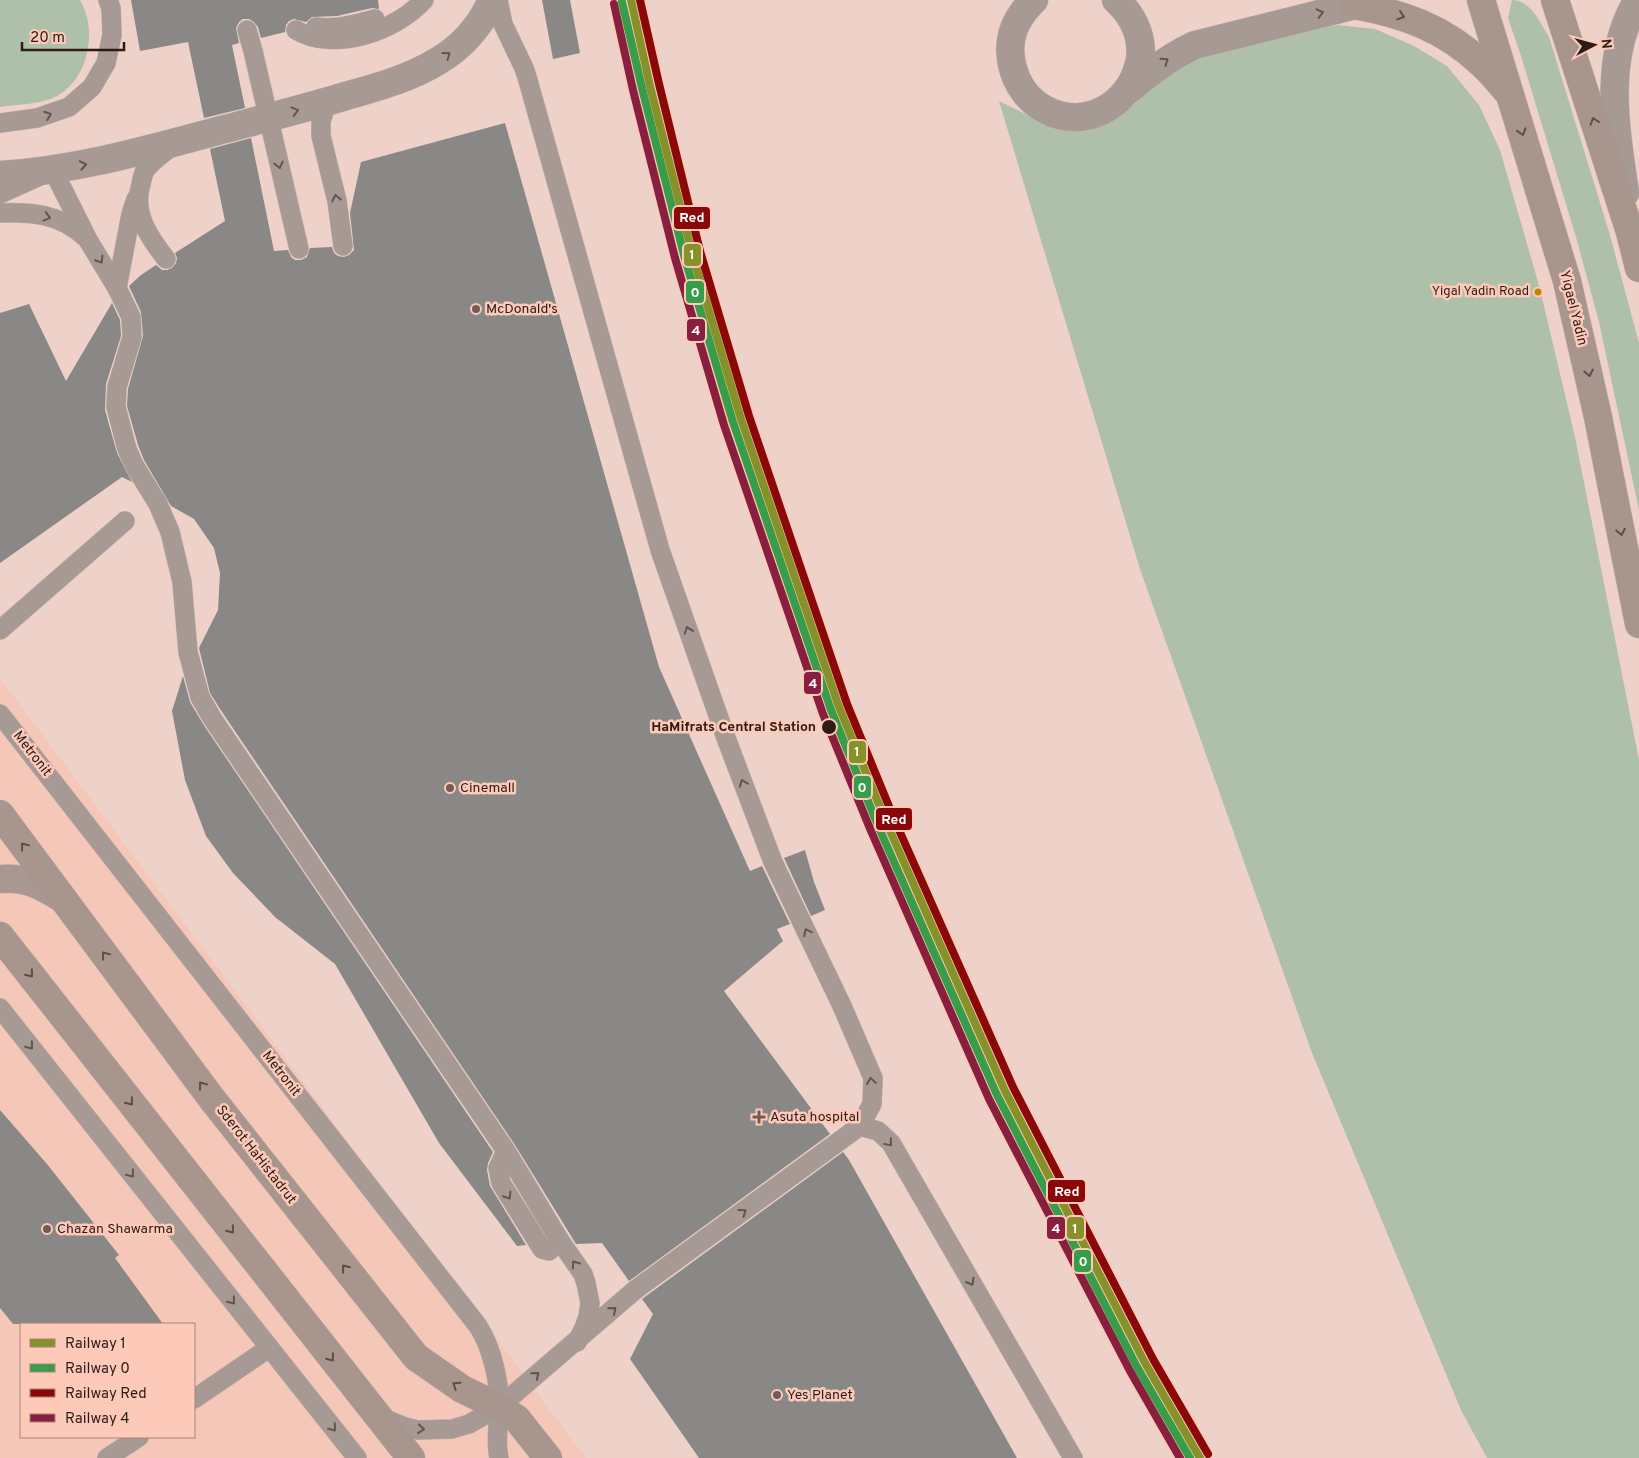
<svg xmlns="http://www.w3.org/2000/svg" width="1639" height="1458" viewBox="0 0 1639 1458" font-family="Overpass,sans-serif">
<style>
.built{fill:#f5c7b9;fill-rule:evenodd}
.green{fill:#afc0aa}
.building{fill:#8a8887}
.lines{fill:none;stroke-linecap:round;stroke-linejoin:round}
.lane-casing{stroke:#c8b2ab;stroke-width:20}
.street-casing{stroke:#c8b2ab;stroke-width:29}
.secondary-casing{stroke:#c8b2ab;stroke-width:29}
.highway-casing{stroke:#c8b2ab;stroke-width:29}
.lane{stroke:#a79994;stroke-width:19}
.street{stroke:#a79994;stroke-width:28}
.secondary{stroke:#a99791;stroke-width:28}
.highway{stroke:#a8958e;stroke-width:28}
.rail-1-casing{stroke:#fdc9b9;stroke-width:11}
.rail-2-casing{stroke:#fdc9b9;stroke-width:11}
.rail-3-casing{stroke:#fdc9b9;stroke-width:11}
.rail-4-casing{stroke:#fdc9b9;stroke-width:11}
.rail-1{stroke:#879129;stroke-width:8}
.rail-2{stroke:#389d48;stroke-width:8}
.rail-3{stroke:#8a0808;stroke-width:8}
.rail-4{stroke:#891f3e;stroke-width:8}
.oneway{stroke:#64544e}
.oneway2{stroke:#5e4c45}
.bus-dot{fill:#c48305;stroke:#fdc9b9;stroke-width:2}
.poi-dot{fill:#715b54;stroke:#fdc9b9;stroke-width:2}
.stop-dot{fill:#2d1b15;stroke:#fdc9b9;stroke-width:2}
.labels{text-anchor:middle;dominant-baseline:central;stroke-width:5;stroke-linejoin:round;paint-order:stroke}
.bus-label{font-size:13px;fill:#2d1b15;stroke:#fdc9b9;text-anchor:end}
.street-label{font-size:14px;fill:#2d1b15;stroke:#fdc9b9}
.poi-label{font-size:14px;fill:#2d1b15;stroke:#fdc9b9;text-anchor:start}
.stop-label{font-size:14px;font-weight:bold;fill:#2d1b15;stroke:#fdc9b9;text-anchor:end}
.line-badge{stroke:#fdc9b9;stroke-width:2}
.badge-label{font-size:14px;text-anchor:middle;font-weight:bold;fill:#fff}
</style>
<rect width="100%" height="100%" fill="#eed1c8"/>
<path class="built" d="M0,678L586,1458H0ZM21,1324H194V1437H21Z"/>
<g class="green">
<path d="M0,0H80C98,30 89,78 57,96C41,105 18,104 0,107Z"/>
<path d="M1512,0C1531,0 1540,23 1549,37L1610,235L1639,343V510L1599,322L1576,237L1521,56L1508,18Z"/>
<path d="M1338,25L1375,29L1414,46L1447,66L1479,105L1500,150L1540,289L1575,437L1639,760V1458H1487L1461,1410L1312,1053L1140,569L999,101L1048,125L1094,128L1115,120L1176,69L1208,53L1305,29Z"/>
</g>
<g class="building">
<path d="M131,0H378L379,9L372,8L337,16L312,17L306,22L294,19L289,21L286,25L285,32L261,38L258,27L254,22L249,19H243L239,22L236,28L239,43L232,45L245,108L204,118L188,42L140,51Z"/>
<path d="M542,0H570L580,53L553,59Z"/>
<path d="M505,123L659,667L750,871L762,866L790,924L777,929L783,941L724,991L830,1134L629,1281L602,1243L576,1244L515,1145L222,712L210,693L199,648L218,610L220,573L214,548L194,519L171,506L144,460L138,445L127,406L128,389L143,336L141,312L129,286L141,275L156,265L162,270H167L172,268L176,263L177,258L175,253L225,221L210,149L251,138L274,251L288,250L291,257L295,260H301L307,257L310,248L332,247L334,253L338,256L344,257L349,255L354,250L350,213L361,162Z"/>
<path d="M112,303L120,320L121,336L106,384L105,410L117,453L132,482L122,477L0,563V313L29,304L66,381Z"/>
<path d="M183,676L190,702L203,724L493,1152L488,1163L487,1170L490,1186L526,1245L517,1246L439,1143L335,964L275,917L233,873L206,836L185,780L172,711Z"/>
<path d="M805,850L814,882L825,910L811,916L784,858Z"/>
<path d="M0,1110L47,1164L119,1255L115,1258L163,1324H13L0,1308Z"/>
<path d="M843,1152L849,1160L1017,1458H699L630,1359L653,1314L642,1299Z"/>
</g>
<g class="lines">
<g class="lane-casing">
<g id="lane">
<path d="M498,0L503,24L524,68L527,77L660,550L726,738L773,862L842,1006L873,1078L872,1104L860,1126"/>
<path d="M316,27C335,30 356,24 375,19"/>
<path d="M247,30L253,51L299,249"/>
<path d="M296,30C334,53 396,31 424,0"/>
<path d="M338,99L325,109L321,121V136L337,201L343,246"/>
<path d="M0,123L37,118L69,107L92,87L106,63L112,35L111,8L108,0"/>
<path d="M0,194L53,170L88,240L117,288L131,317L132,337L117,387L116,407L127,449L134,465L158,504L170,532L182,582L188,652L200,697L212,718L506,1151L560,1241L583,1274L586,1283L590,1303L588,1317L584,1328L577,1342"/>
<path d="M0,213C33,212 60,214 85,237"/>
<path d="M166,259C149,237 132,213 141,184C142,179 143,173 146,169C153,160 164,153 172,146"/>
<path d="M117,288L131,214L136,199"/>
<path d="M0,630L125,521"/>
<path d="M0,714L478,1326C492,1348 500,1382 499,1408C499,1425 495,1441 499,1458"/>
<path d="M0,1008L357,1458"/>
<path d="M506,1151L498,1168L501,1183L542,1249L549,1251L560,1241"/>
<path d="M194,1399L269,1348"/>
<path d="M381,1417L405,1427L418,1430L452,1429L469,1424L499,1407L635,1290L860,1126L878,1131L891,1143L1073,1458"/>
<path d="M107,1458L139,1437"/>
</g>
</g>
<g class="street-casing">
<g id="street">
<path d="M1034,0C1030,4 1025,9 1022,14C999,45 1012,91 1044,109C1084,131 1129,106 1139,64C1145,40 1134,16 1116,0"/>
<path d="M1130,89C1151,71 1171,56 1195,45L1376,0"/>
<path d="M0,175C85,170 166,144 248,123C278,115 309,107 339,98C373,88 407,80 438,61C462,47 481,25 492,0"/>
<path d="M1625,193C1616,130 1602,57 1638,0"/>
</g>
</g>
<g class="secondary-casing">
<path id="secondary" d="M0,879C27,877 41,885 63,899"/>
</g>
<g class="highway-casing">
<g id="highway">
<path d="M1481,0L1567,281L1598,417L1639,624"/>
<path d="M1555,0L1630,232L1639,268"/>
<path d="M1354,5C1404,14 1444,28 1482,64C1491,72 1498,81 1506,90"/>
<path d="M0,814L212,1099L416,1357L462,1389L499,1407L517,1419L548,1458"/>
<path d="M0,936L411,1458"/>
</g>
</g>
<use href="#lane" class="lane"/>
<use href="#street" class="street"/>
<use href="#secondary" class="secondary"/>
<use href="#highway" class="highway"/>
<g class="rail-1-casing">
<path id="rail-1" d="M631,0L650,86L692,253L741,419L839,707L887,824L1005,1091L1145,1363L1200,1458"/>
</g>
<g class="rail-2-casing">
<path id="rail-2" d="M622,2L642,88L684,255L733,422L831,710L879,828L997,1095L1137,1367L1190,1458"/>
</g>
<g class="rail-3-casing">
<path id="rail-3" d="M640,0L659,84L700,251L749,416L847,704L895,821L1013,1087L1153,1359L1208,1454"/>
</g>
<g class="rail-4-casing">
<path id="rail-4" d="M614,4L633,90L675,258L724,425L823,714L871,831L989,1099L1130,1371L1180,1458"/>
</g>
<use href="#rail-1" class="rail-1"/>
<use href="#rail-2" class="rail-2"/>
<use href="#rail-3" class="rail-3"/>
<use href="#rail-4" class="rail-4"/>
</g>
<defs><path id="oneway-chevron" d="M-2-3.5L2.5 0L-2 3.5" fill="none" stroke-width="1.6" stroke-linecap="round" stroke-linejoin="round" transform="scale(1.25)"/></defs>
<g class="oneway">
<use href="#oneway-chevron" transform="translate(1320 13) rotate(-14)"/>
<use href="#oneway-chevron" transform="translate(447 55) rotate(-36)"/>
<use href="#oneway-chevron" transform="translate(1165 61) rotate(-35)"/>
<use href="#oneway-chevron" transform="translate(295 111) rotate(-15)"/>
<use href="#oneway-chevron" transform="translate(48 115) rotate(-21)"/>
<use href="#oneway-chevron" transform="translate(83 165) rotate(-10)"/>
<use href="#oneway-chevron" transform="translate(279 165) rotate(77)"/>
<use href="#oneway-chevron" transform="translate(336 198) rotate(-102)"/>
<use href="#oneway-chevron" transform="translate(47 217) rotate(15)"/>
<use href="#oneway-chevron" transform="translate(100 260) rotate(58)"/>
<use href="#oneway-chevron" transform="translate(688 630) rotate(-109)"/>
<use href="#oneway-chevron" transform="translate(743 783) rotate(-111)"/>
<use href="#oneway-chevron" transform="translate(807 932) rotate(-116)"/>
<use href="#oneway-chevron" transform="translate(30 1046) rotate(52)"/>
<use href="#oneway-chevron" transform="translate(871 1081) rotate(-98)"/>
<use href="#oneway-chevron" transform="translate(889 1143) rotate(50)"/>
<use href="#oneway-chevron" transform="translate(131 1174) rotate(52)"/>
<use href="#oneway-chevron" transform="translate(508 1196) rotate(58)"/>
<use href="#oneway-chevron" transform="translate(743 1212) rotate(-36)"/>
<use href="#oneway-chevron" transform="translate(575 1264) rotate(-125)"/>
<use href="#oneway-chevron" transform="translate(971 1282) rotate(60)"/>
<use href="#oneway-chevron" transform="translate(232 1301) rotate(52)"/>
<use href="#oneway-chevron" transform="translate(613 1310) rotate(-41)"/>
<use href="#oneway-chevron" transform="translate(536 1375) rotate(-39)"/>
<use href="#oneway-chevron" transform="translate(333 1428) rotate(51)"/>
<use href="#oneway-chevron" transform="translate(421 1429) rotate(5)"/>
</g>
<g class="oneway2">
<use href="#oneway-chevron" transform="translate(1401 16) rotate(19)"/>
<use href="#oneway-chevron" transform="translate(1594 121) rotate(-108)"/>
<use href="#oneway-chevron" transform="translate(1522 132) rotate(73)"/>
<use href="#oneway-chevron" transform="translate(1589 373) rotate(78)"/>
<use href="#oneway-chevron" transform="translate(1621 532) rotate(79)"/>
<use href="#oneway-chevron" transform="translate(24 846) rotate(-127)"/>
<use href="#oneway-chevron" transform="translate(105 955) rotate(-127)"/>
<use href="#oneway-chevron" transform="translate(30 974) rotate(52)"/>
<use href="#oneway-chevron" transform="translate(202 1085) rotate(-127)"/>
<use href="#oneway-chevron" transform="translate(130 1102) rotate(52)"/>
<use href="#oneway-chevron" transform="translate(231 1230) rotate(52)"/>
<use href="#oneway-chevron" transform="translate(345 1268) rotate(-128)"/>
<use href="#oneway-chevron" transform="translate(331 1358) rotate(52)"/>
<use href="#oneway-chevron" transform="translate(456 1385) rotate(-146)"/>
</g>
<circle class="bus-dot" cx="1538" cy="292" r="4.5"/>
<g class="poi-dot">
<circle cx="476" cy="309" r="5"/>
<circle cx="450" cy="788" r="5"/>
<path d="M756.5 1109.5h5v5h5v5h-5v5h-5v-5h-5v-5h5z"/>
<circle cx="47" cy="1229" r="5"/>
<circle cx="777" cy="1395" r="5"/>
</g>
<circle class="stop-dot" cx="829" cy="727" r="8"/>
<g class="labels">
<g class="bus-label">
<text x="1529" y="292">Yigal Yadin Road</text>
</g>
<g class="street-label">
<text transform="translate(1573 308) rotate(76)">Yigael Yadin</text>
<text transform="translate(32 754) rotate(52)">Metronit</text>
<text transform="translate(281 1074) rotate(52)">Metronit</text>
<text transform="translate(256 1155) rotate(52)">Sderot HaHistadrut</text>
</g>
<g class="poi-label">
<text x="486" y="309">McDonald's</text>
<text x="460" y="788">Cinemall</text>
<text x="770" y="1117">Asuta hospital</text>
<text x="57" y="1229">Chazan Shawarma</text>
<text x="787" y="1395">Yes Planet</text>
</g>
<g class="stop-label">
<text x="816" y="727">HaMifrats Central Station</text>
</g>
</g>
<g class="line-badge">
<rect x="673" y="206" width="38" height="24" rx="5" fill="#8a0808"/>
<rect x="683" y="243" width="19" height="24" rx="5" fill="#879129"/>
<rect x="685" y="280" width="20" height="24" rx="5" fill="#389d48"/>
<rect x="686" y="318" width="20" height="24" rx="5" fill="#891f3e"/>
<rect x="803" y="671" width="19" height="24" rx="5" fill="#891f3e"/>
<rect x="848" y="740" width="19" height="24" rx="5" fill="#879129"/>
<rect x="853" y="775" width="19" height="24" rx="5" fill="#389d48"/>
<rect x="875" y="807" width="38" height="24" rx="5" fill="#8a0808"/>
<rect x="1047" y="1179" width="39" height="24" rx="5" fill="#8a0808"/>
<rect x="1066" y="1216" width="19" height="24" rx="5" fill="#879129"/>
<rect x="1046" y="1216" width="20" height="24" rx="5" fill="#891f3e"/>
<rect x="1073" y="1249" width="19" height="24" rx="5" fill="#389d48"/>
</g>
<g class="badge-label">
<text x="692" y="222">Red</text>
<text x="692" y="259">1</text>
<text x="695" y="297">0</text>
<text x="696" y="335">4</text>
<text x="813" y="688">4</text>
<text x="857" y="756">1</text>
<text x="862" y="792">0</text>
<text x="894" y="824">Red</text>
<text x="1067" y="1196">Red</text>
<text x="1075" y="1233">1</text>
<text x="1056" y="1233">4</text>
<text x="1083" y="1266">0</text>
</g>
<rect x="20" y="1323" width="175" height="115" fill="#fdc9b9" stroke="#aa8377"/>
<rect x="30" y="1339" width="25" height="8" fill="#879129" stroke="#aa8377"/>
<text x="65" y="1348" font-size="15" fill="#2d1b15">Railway 1</text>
<rect x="30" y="1364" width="25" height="8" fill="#389d48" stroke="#aa8377"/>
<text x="65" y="1373" font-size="15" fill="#2d1b15">Railway 0</text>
<rect x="30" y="1389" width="25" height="8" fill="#8a0808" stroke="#aa8377"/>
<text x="65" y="1398" font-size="15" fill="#2d1b15">Railway Red</text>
<rect x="30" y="1414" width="25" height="8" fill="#891f3e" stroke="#aa8377"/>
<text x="65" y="1423" font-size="15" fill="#2d1b15">Railway 4</text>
<g transform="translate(1594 45) rotate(84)" stroke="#fdc9b9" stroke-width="4" paint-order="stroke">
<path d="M0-4L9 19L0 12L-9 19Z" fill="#2d1b15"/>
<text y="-8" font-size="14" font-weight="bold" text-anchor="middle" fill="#2d1b15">N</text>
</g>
<path d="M22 42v8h102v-8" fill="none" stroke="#2d1b15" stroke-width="2.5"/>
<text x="30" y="42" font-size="15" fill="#2d1b15" stroke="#fdc9b9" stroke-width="4" paint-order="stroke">20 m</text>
</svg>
